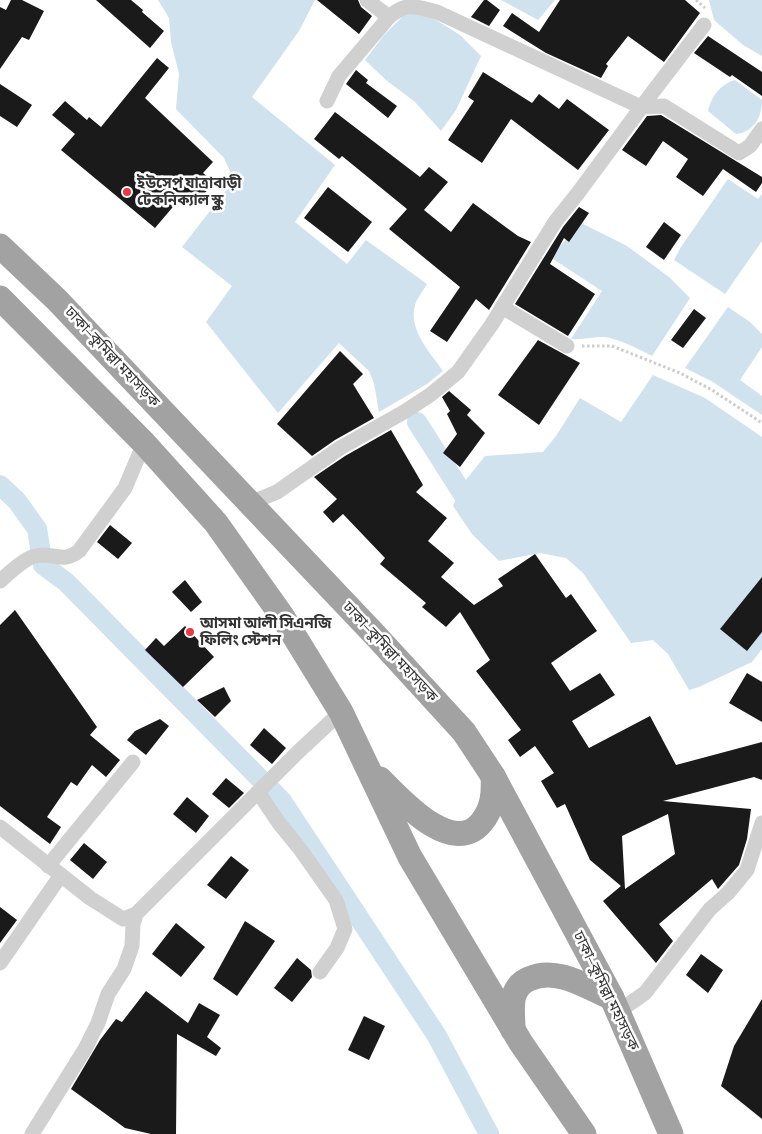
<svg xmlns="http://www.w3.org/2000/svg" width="762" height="1134" viewBox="0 0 762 1134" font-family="'Alegreya Sans','Noto Sans Bengali',sans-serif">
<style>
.water{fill:#cfe2ee}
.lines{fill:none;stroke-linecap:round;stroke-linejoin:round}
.canal{stroke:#cfe2ee;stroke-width:20}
.building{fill:#1a1a1a;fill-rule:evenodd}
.path{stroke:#cdcdcd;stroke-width:3;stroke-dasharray:2.5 2.5;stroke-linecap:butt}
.minor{stroke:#d0d0d0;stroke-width:15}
.trunk{stroke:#a2a2a2;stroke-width:25}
.poi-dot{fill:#e63946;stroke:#fff;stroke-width:2}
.labels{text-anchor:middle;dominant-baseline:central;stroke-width:5;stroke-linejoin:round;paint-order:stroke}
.poi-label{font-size:15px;font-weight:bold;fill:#333;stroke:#fff;text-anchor:start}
.street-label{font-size:15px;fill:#333;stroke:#fff}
</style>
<rect width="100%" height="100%" fill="#fff"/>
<g class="water">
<path d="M158,0H315L299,31L252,97L335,165L295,222L347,264L366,240L427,284C423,291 417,298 415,305C408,330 430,352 443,371L427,384L379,412L374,383L369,371L339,343L278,413L206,322L232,286L182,247L234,180L224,158L176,109L179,74L171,42L169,18Z"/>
<path d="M501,0H555L538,20Z"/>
<path d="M709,0H762V56L743,45L714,20Z"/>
<path d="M406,13H425L460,35L481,56L456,110L441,131L415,102L386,80L365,60L384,35Z"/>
<path d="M735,80L762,100C762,117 754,132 736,134L708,111C711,96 721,84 735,80Z"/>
<path d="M728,179L758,199L762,194V241L725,294L674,260L681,247Z"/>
<path d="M581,223L627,246L669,277L690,298L652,356C641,350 615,337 603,337C591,337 583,340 571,339L602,291L550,257Z"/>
<path d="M728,307L750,322L762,334V347L740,380L762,396V415L713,382L685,368Z"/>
<path d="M653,375L705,398L762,437V649L752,662L699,687L689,690L668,654L653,640L631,643L583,573L566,558L540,553L499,561L472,534L453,506L461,486L485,456L543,452L556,436L580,398L621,422Z"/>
</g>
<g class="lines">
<g class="canal">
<path d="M417,422L468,502L477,507"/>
<path d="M0,485L17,501L37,529L43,565L66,582L282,801L437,1036L489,1134"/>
</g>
</g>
<g class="building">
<path d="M11,0H22L44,11L29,40L22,37L0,69V7L6,10Z"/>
<path d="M96,0H131L143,10L142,12L164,31L150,48Z"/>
<path d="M317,0H358L361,7L372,16L359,34Z"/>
<path d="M484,0H487L500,10L489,26L471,17Z"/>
<path d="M560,0H685L700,13L664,62L628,36L606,64L608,66L601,78L546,53L503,26L512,13L539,32Z"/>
<path d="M708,36L762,72V96L732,75L730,77L694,53Z"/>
<path d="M157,58L169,68L145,98L213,162L203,173L214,182L195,205L183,195L155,228L61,150L75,134L52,115L65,101L87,120L89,117L101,127Z"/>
<path d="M356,70L368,80L366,83L397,106L388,118L346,84Z"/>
<path d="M483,72L532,103L539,94L559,109L567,99L609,130L578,170L511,119L482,163L448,140L474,101L468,97Z"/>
<path d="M0,84L32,105L17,127L0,116Z"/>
<path d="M335,112L420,177L429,167L448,182L424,210L451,232L473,203L518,236L531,242L489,310L476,299L447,342L430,331L460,287L389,229L407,209L342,156L339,159L314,139Z"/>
<path d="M661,115L762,177V183L756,192L723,169L703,196L676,177L688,159L663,141L646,166L622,150L647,116Z"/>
<path d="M328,187L372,222L348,252L304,218Z"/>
<path d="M579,207L589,213L569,242L564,238L550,264L595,294L568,336L515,304L563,227Z"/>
<path d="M664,222L681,235L664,260L646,247Z"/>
<path d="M694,309L706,318L683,348L671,340Z"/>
<path d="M538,340L580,363L539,425L498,395Z"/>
<path d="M340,351L363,374L353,384L374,418L335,440L312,456L277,424Z"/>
<path d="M449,391L471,410L467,415L485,433L460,467L443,453L457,434L447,414L450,411L442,397Z"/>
<path d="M391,430L423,485L416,492L447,518L428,541L454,563L441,577L474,605L503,586L498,579L535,554L566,598L571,594L597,631L551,663L570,691L600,673L615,695L572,721L589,748L650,716L676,765L762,742V780L754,777L663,801L751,809L747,839L739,865L718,889L712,879L659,924L673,941L656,963L603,901L621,886L590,860L565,804L557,808L541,781L554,773L535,746L520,757L508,740L521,730L476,671L490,660L460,612L446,627L422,607L426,603L380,564L385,558L343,514L333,523L323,512L337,499L314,477L345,456ZM668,814L675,854L625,889L622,836Z"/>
<path d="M110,525L132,543L118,559L97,542Z"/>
<path d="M762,577V632L747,651L720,629Z"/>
<path d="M185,580L202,602L191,612L172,592Z"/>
<path d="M15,610L97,727L90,735L120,760L106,777L92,765L77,786L71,782L47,817L61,827L50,844L0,806V625Z"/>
<path d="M185,626L214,657L183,687L145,650L156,638L164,646Z"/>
<path d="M747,673L762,682V722L729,703Z"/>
<path d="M224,687L231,701L215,717L197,700Z"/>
<path d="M160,719L169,726L146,755L127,740L135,731Z"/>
<path d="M264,728L286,748L272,764L250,745Z"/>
<path d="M226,778L244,793L229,808L212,794Z"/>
<path d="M187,797L209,816L196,833L173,814Z"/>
<path d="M84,843L107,862L93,879L70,860Z"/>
<path d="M231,856L249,870L226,899L207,885Z"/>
<path d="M0,907L17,920L0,943Z"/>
<path d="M245,921L275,941L237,996L213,979Z"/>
<path d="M176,923L205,947L181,977L152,954Z"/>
<path d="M701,954L723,970L708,993L686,975Z"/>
<path d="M297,958L311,970L312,977L292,1002L274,988Z"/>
<path d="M146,991L188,1023L199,1003L220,1015L207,1037L221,1048L216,1056L177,1034L176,1134H151L125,1128L71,1089L100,1040L116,1019L122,1022Z"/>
<path d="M762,999V1119L721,1086L734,1046Z"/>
<path d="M364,1016L385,1026L369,1060L348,1050Z"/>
</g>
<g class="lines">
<g class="path">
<path d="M696,0L705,8"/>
<path d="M582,346H612L680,373L712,390L762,423"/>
</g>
<g class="minor">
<path d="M367,0L389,17"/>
<path d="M327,101L339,76L389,17C407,1 416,7 437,12L641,107L664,106L739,153L750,146L762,129"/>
<path d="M502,307L567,346"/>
<path d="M250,503L277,492L340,448L404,412L430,395L458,372L492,324L555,222L578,193L652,93L704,25"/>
<path d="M0,581C8,574 25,558 35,556C54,552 63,564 79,551L125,488L144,443"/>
<path d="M258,792L279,823L300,849L336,900L345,929L337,948L320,972"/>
<path d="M0,827L90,898L123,919L136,914L298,752L341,712"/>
<path d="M48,866L133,762"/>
<path d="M0,963L61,875"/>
<path d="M619,1011L645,993L710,909L728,893L747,870L762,823"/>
<path d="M32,1134L85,1049L98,1023L108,994L124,969L132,946L133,924L136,914"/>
</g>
<g class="trunk">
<path d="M0,246L57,300L376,636L464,732L493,776L612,998L671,1134"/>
<path d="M0,298L144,443L216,523L282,616L341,712L410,857L521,1043L584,1134"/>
<path d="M380,779C401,800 452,857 481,823C493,809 494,793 493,776"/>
<path d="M513,1030C513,1018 511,1006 514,995C517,987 521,982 529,979C556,966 587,987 612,998"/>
</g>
</g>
<g class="poi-dot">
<circle cx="127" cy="192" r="5"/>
<circle cx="190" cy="632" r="5"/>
</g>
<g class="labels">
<g class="poi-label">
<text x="137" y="183">ইউসেপ যাত্রাবাড়ী<tspan x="137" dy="17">টেকনিক্যাল স্কুল</tspan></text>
<text x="200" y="623">আসমা আলী সিএনজি<tspan x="200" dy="17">ফিলিং স্টেশন</tspan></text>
</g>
<g class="street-label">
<text transform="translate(112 357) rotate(47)">ঢাকা–কুমিল্লা মহাসড়ক</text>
<text transform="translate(390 652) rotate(47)">ঢাকা–কুমিল্লা মহাসড়ক</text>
<text transform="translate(606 991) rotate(64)">ঢাকা–কুমিল্লা মহাসড়ক</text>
</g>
</g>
</svg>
